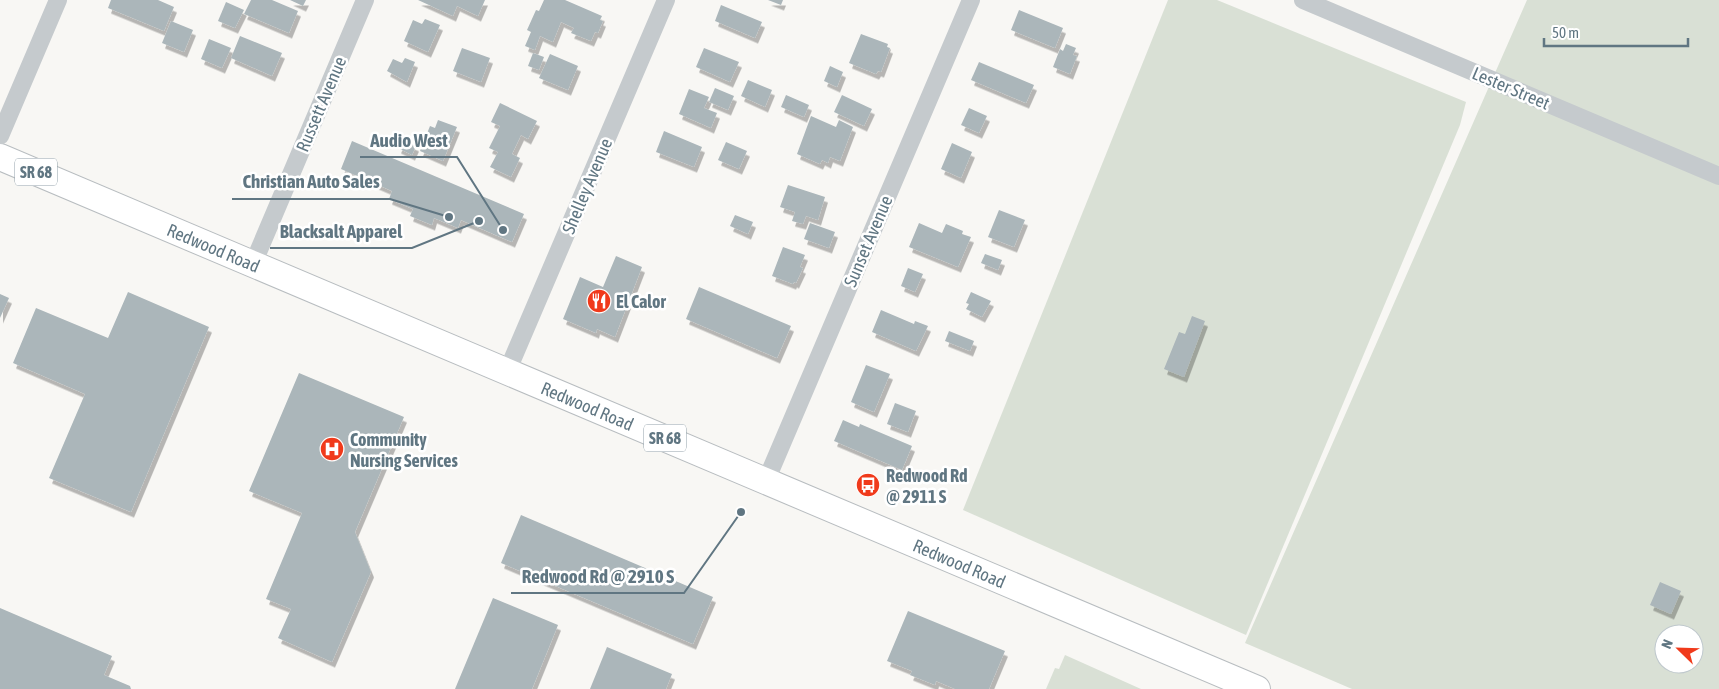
<svg xmlns="http://www.w3.org/2000/svg" width="1719" height="689" viewBox="0 0 1719 689" font-family="'Asap Condensed',sans-serif">
<style>
.green{fill:#d9e0d5;fill-rule:evenodd}
.building{fill:#abb6ba;filter:url(#shadow)}
.lines{fill:none;stroke-linecap:round;stroke-linejoin:round}
.primary-casing{stroke:#b8bdc0;stroke-width:28}
.street{stroke:#c5cacd;stroke-width:18}
.primary{stroke:#fff;stroke-width:26}
.labels{text-anchor:middle;dominant-baseline:central;stroke-width:5;stroke-linejoin:round;paint-order:stroke}
.shield{fill:#fff;stroke:#909fa8;stroke-width:1}
.shield-label{font-size:16px;font-weight:bold;fill:#607682}
.street-label{font-size:18px;fill:#607682;stroke:#fff}
.poi-label{font-size:18px;font-weight:bold;fill:#607682;stroke:#fff;text-anchor:start}
.leader{fill:none;stroke:#607682;stroke-width:2}
.callout-dot{fill:#607682;stroke:#fff;stroke-width:2}
.callout-label{font-size:19px;text-anchor:middle;font-weight:bold;fill:#607682;stroke:#fff;stroke-width:5;stroke-linejoin:round;paint-order:stroke}
</style>
<defs>
<filter id="shadow"><feDropShadow dx="3" dy="5.5" stdDeviation="0" flood-color="#0004"/></filter>
</defs>
<rect width="100%" height="100%" fill="#f8f7f4"/>
<g class="green">
<path d="M1168,0H1217L1466,102L1460,125L1246,635L963,510Z"/>
<path d="M1527,0H1719V689H1352L1245,643ZM1664,634H1694V664H1664Z"/>
<path d="M1065,655L1141,689H1046L1055,668L1059,669Z"/>
</g>
<g class="building">
<path d="M111,0H158L174,7L164,31L108,8Z"/>
<path d="M251,0H272L298,11L289,33L244,14Z"/>
<path d="M290,0H306L303,6Z"/>
<path d="M418,0H485L478,16L457,6L453,16Z"/>
<path d="M544,0H565L602,16L600,20L603,21L598,33L595,32L591,41L571,33L574,28L561,22L553,42L540,36L535,50L525,46L531,32L527,30L536,10L539,11Z"/>
<path d="M768,0H783L781,5Z"/>
<path d="M226,2L244,10L235,28L218,21Z"/>
<path d="M721,5L762,22L755,38L715,21Z"/>
<path d="M1019,10L1063,28L1055,48L1011,30Z"/>
<path d="M425,19L440,25L428,52L404,41L413,20L422,24Z"/>
<path d="M171,21L193,30L184,52L162,43Z"/>
<path d="M861,34L888,44L887,47L890,48L881,72L878,71L876,74L849,63Z"/>
<path d="M240,36L282,53L272,76L231,58Z"/>
<path d="M209,39L231,48L222,68L201,59Z"/>
<path d="M1066,44L1076,48L1073,55L1077,56L1070,74L1053,67L1060,49L1063,51Z"/>
<path d="M462,48L490,58L481,82L453,71Z"/>
<path d="M704,48L739,62L730,82L696,67Z"/>
<path d="M533,53L544,57L539,70L528,66Z"/>
<path d="M550,54L578,66L568,90L539,78Z"/>
<path d="M405,58L415,62L407,82L387,71L393,59L402,63Z"/>
<path d="M979,62L1034,85L1026,103L971,80Z"/>
<path d="M830,66L843,72L837,87L824,81Z"/>
<path d="M748,80L772,90L765,107L741,96Z"/>
<path d="M715,88L734,96L728,110L709,102Z"/>
<path d="M689,89L709,97L704,108L717,113L711,128L679,114Z"/>
<path d="M786,95L809,105L804,117L781,107Z"/>
<path d="M842,95L872,109L864,126L834,112Z"/>
<path d="M500,103L537,121L528,139L521,135L512,154L520,158L511,177L490,167L498,152L489,148L500,126L491,122Z"/>
<path d="M969,108L987,116L979,133L961,125Z"/>
<path d="M811,116L836,127L839,120L853,127L840,161L830,157L828,163L822,160L820,164L797,154Z"/>
<path d="M438,120L457,127L443,161L420,151L430,126L435,128Z"/>
<path d="M664,131L702,147L694,167L656,152Z"/>
<path d="M402,139L416,146L412,155L398,148Z"/>
<path d="M352,141L524,214L512,242L461,220L458,228L434,218L432,225L410,216L413,209L389,199L392,191L341,169Z"/>
<path d="M726,142L747,151L739,169L718,160Z"/>
<path d="M952,143L972,152L961,178L941,169Z"/>
<path d="M788,185L825,197L818,220L806,216L803,224L792,221L795,212L780,207Z"/>
<path d="M999,210L1025,220L1014,247L988,237Z"/>
<path d="M735,215L753,222L748,234L730,226Z"/>
<path d="M810,223L835,232L829,248L804,239Z"/>
<path d="M919,223L942,233L946,224L963,231L962,234L971,237L958,267L909,247Z"/>
<path d="M783,247L805,255L800,267L803,268L796,283L794,282L793,284L772,276Z"/>
<path d="M985,254L1002,260L998,270L981,263Z"/>
<path d="M616,256L642,267L615,337L597,329L596,333L563,319L580,277L603,287Z"/>
<path d="M908,268L923,274L915,292L901,286Z"/>
<path d="M699,287L791,326L777,358L686,319Z"/>
<path d="M128,292L209,327L131,512L49,478L85,394L13,363L36,308L108,338Z"/>
<path d="M971,292L991,301L982,317L966,309L969,304L966,303Z"/>
<path d="M0,294L9,298L0,318Z"/>
<path d="M881,310L914,324L915,321L928,326L916,351L872,332Z"/>
<path d="M1192,316L1205,321L1184,377L1164,369L1179,332L1185,334Z"/>
<path d="M949,331L974,341L970,351L945,341Z"/>
<path d="M866,365L890,374L874,412L851,402Z"/>
<path d="M299,373L404,417L355,532L371,572L332,662L278,638L291,609L266,599L302,513L249,491Z"/>
<path d="M895,403L916,411L908,432L887,424Z"/>
<path d="M843,420L859,427L860,424L912,446L902,470L834,441Z"/>
<path d="M521,515L713,597L693,644L501,563Z"/>
<path d="M1660,582L1681,591L1671,614L1650,605Z"/>
<path d="M493,598L558,625L532,689H455Z"/>
<path d="M0,608L112,656L104,675L130,686L131,689H0Z"/>
<path d="M908,611L1005,651L989,689H955L936,681L935,685L910,675L912,671L887,661Z"/>
<path d="M607,647L672,674L666,689H590Z"/>
</g>
<g class="lines">
<g class="primary-casing">
<g id="primary">
<path id="s1" d="M0,157L1257,689"/>
</g>
</g>
<g class="street">
<path d="M1303,0L1719,176"/>
<path d="M0,136L58,0"/>
<path d="M253,264L365,0"/>
<path d="M507,372L666,0"/>
<path d="M766,481L971,0"/>
</g>
<use href="#primary" class="primary"/>
</g>
<defs>
<g id="restaurant-disc" transform="scale(1.25)"><circle r="9.5" fill="#f03a1b" stroke="#fff"/><path d="M-5-6h1v4h1v-4h1v4h1v-4h1v5L-1.5 .5V6h-2V.5L-5-1ZM5-6V6H3V1.5H1.5Q1.5-4 5-6Z" fill="#fff"/></g>
<g id="hospital-disc" transform="scale(1.25)"><circle r="9.5" fill="#f03a1b" stroke="#fff"/><path d="M-5-5h3v3.5h4V-5h3V5h-3V1.5h-4V5h-3Z" fill="#fff"/></g>
<g id="bus-disc" transform="scale(1.25)"><circle r="9.5" fill="#f03a1b" stroke="#fff"/><path d="M-5-6H5V4H4V6H2V4H-2V6H-4V4H-5ZM-3.5-4V0h7V-4ZM-3.5 1.2v1.5H-2V1.2ZM2 1.2v1.5H3.5V1.2Z" fill="#fff"/></g>
</defs>
<g fill-rule="evenodd">
<use href="#restaurant-disc" x="599" y="301"/>
<use href="#hospital-disc" x="332" y="449"/>
<use href="#bus-disc" x="868" y="485"/>
</g>
<g class="labels">
<g class="shield">
<rect x="15" y="158.5" width="42" height="27" rx="4"/>
<rect x="644" y="424.5" width="42" height="27" rx="4"/>
</g>
<g class="shield-label">
<text x="36" y="172">SR 68</text>
<text x="665" y="438">SR 68</text>
</g>
<g class="street-label">
<text transform="translate(1511 88) rotate(23)">Lester Street</text>
<text transform="translate(321 104) rotate(-67)">Russett Avenue</text>
<text transform="translate(587 186) rotate(-67)">Shelley Avenue</text>
<text transform="translate(868 241) rotate(-67)">Sunset Avenue</text>
<text stroke="none"><textPath href="#s1" startOffset="232">Redwood Road</textPath></text>
<text stroke="none"><textPath href="#s1" startOffset="638">Redwood Road</textPath></text>
<text stroke="none"><textPath href="#s1" startOffset="1042">Redwood Road</textPath></text>
</g>
<g class="poi-label">
<text x="616" y="301">El Calor</text>
<text x="350" y="439">Community<tspan x="350" dy="21">Nursing Services</tspan></text>
<text x="886" y="475">Redwood Rd<tspan x="886" dy="21">@ 2911 S</tspan></text>
</g>
</g>
<path class="leader" d="M503 230L457 157H360M449 217L390 199H232M479 221L412 248H270M741 512L684 593H511"/>
<g class="callout-dot">
<circle cx="503" cy="230" r="5"/>
<circle cx="449" cy="217" r="5"/>
<circle cx="479" cy="221" r="5"/>
<circle cx="741" cy="512" r="5"/>
</g>
<g class="callout-label">
<text x="409" y="147">Audio West</text>
<text x="311" y="188">Christian Auto Sales</text>
<text x="341" y="238">Blacksalt Apparel</text>
<text x="598" y="583">Redwood Rd @ 2910 S</text>
</g>
<g transform="translate(1679 649) rotate(293)"><circle r="24" fill="#ffffff" stroke="#bfc8cd"/>
<path d="M0-4L9 19L0 12L-9 19Z" fill="#f03a1b"/>
<text y="-8" font-size="14" font-weight="bold" text-anchor="middle" fill="#607682">N</text>
</g>
<path d="M1544 38v8h144v-8" fill="none" stroke="#607682" stroke-width="2.5"/>
<text x="1552" y="38" font-size="15" fill="#607682" stroke="#ffffff" stroke-width="4" paint-order="stroke">50 m</text>
</svg>
